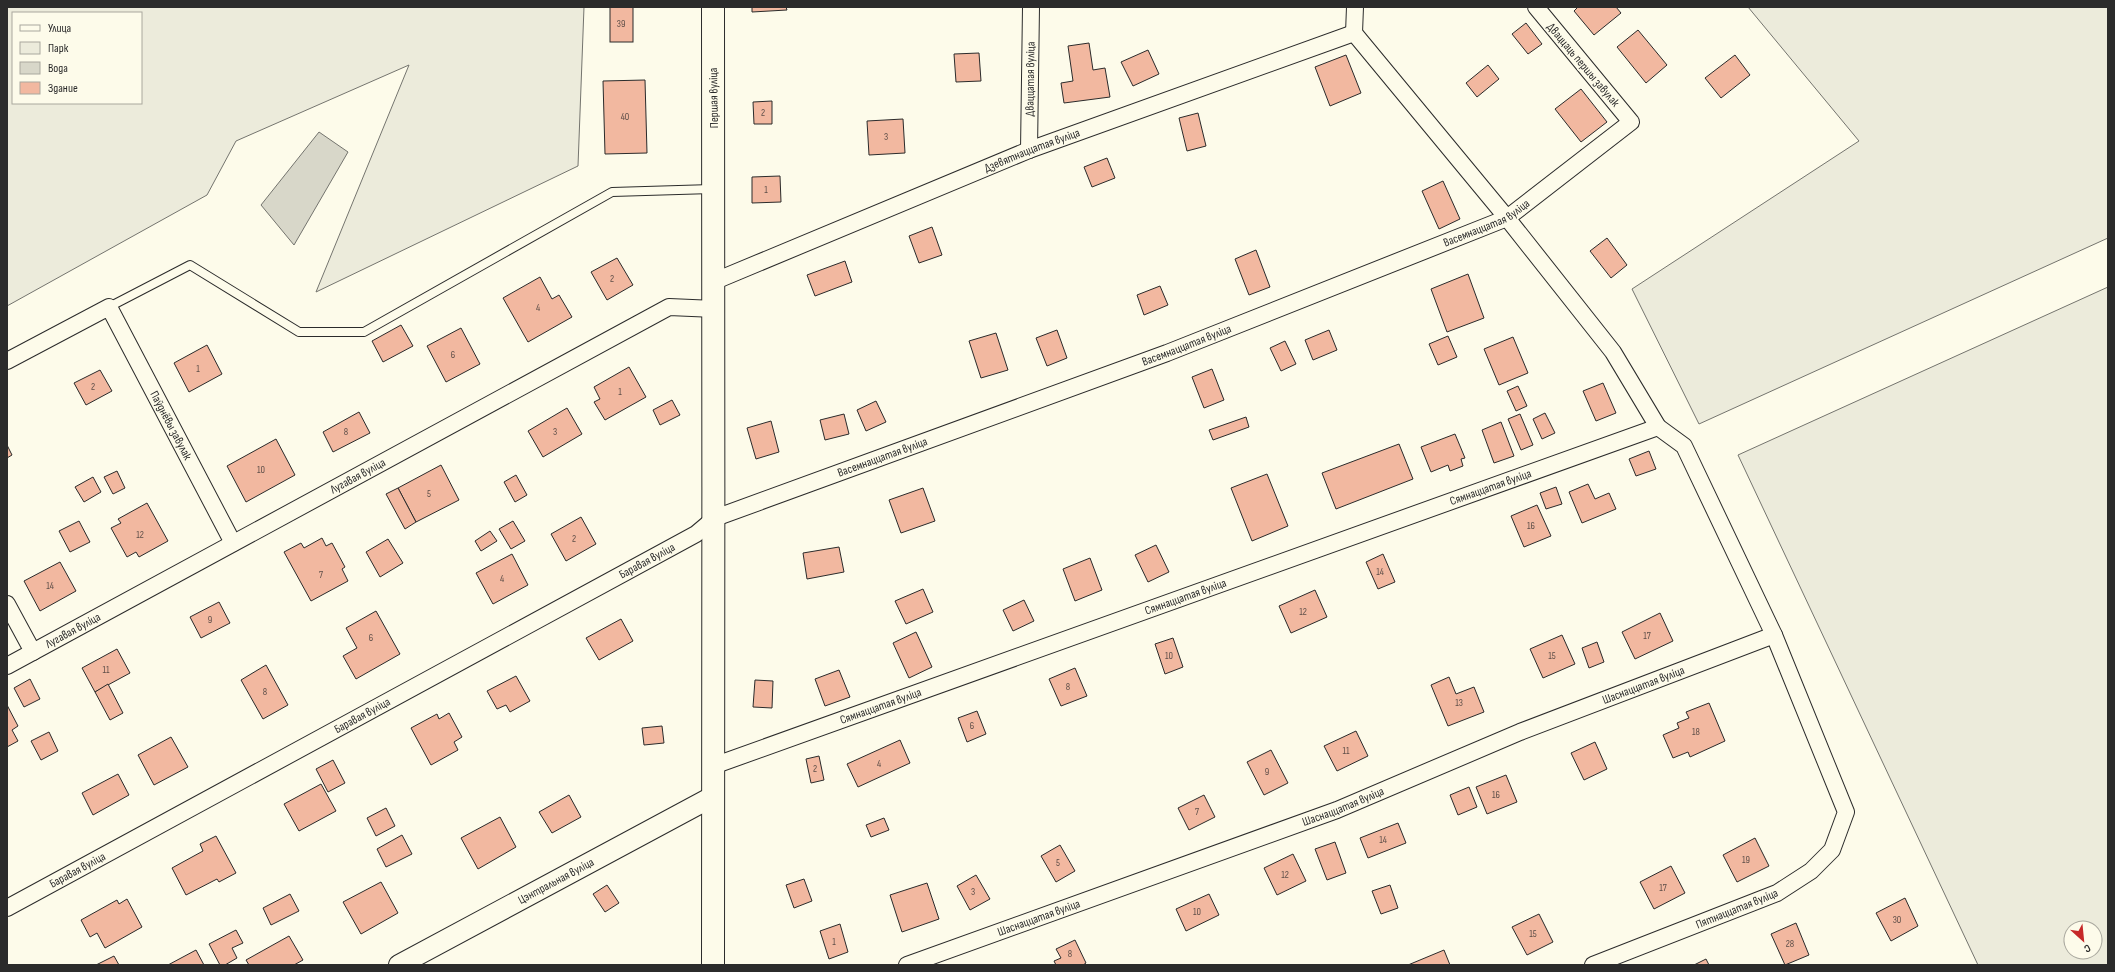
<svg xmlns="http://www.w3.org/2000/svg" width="2115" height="972" viewBox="0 0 2115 972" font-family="'Sofia Sans Condensed',sans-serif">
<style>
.green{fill:#ecebdb;stroke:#74746e;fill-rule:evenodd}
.water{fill:#d8d7c9;stroke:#74746e}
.building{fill:#f2b8a0;stroke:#2b2b2b}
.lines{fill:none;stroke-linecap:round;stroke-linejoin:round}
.service-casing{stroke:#2b2b2b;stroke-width:10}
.minor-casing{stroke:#2b2b2b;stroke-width:18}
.tertiary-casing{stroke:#2b2b2b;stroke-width:22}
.secondary-casing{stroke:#2b2b2b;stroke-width:24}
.service{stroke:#fdfbea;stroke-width:8}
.minor{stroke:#fdfbea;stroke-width:16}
.tertiary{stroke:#fdfbea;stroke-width:20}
.secondary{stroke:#fdfbea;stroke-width:22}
.labels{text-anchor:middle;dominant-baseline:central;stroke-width:3;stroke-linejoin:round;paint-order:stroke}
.number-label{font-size:10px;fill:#5d4e48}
.street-label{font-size:12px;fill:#2b2b2b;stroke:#fdfbea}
</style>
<rect width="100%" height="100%" fill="#fdfbea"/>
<g class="green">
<path d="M7,7H584L578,166L316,292L409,65L236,141L207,195L7,306ZM13,13H141V103H13Z"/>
<path d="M1748,7H2108V238L1699,424L1632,289L1859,141Z"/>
<path d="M2108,287V965H1978L1738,455ZM2071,928H2095V952H2071Z"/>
</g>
<path class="water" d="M319,132L348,152L294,245L261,205Z"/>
<g class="building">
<rect x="610" y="7" width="23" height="35"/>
<path d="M752,7H786L787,10L752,12Z"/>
<path d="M1578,7H1616L1621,13L1594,35L1574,11Z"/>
<path d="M1526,23L1542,44L1528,54L1512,34Z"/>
<path d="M1638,30L1667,65L1646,83L1617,47Z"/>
<path d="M1089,43L1093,70L1105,68L1110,97L1064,103L1061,83L1073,81L1068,46Z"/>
<path d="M1148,50L1159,74L1133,86L1121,62Z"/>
<path d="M979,53L981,81L956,82L954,54Z"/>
<path d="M1346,55L1361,93L1330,106L1315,67Z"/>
<path d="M1735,55L1750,75L1721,98L1705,78Z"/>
<path d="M1488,65L1499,79L1477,97L1466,83Z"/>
<path d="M645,80L647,153L605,154L603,81Z"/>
<path d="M1581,89L1607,122L1581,142L1555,109Z"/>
<path d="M772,101V124H754L753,102Z"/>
<path d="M1198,113L1206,146L1187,151L1179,118Z"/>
<path d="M903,119L905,153L869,155L867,121Z"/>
<path d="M1107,158L1115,178L1092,187L1084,167Z"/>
<path d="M780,176L781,202L752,203V177Z"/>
<path d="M1443,181L1460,219L1439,229L1422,191Z"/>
<path d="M932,227L942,255L919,263L909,236Z"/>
<path d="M1607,238L1627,265L1611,278L1590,251Z"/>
<path d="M1256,250L1270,287L1249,295L1235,259Z"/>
<path d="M617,258L633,285L607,300L591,272Z"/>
<path d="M845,261L852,282L815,296L807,275Z"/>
<path d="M1468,274L1484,318L1447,332L1431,289Z"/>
<path d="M540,277L552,299L559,295L572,317L528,342L503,298Z"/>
<path d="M1160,286L1168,305L1144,315L1137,295Z"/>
<path d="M401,325L413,346L383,362L372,341Z"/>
<path d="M461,328L480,364L446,382L427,346Z"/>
<path d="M1057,330L1067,358L1047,366L1036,338Z"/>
<path d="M1329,330L1337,350L1313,360L1305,340Z"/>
<path d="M996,333L1008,370L981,378L969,341Z"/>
<path d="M1448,336L1457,357L1438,365L1429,344Z"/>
<path d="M1513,337L1528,373L1499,385L1484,349Z"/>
<path d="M1285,341L1296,364L1281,371L1270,348Z"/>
<path d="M207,345L222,374L189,392L174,363Z"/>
<path d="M629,367L646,397L605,420L594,402L600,399L594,387Z"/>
<path d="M1212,369L1224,400L1204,408L1192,377Z"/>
<path d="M100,370L112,391L86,405L74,383Z"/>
<path d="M1603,383L1616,413L1596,421L1583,391Z"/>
<path d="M1518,386L1527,406L1516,411L1507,391Z"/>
<path d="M672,400L680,415L660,425L653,410Z"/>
<path d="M876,401L886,422L866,431L857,410Z"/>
<path d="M567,408L582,434L543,457L528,431Z"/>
<path d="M359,412L370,433L333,452L323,432Z"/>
<path d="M1545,413L1555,433L1542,439L1533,419Z"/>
<path d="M844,414L849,434L825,440L820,420Z"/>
<path d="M1520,414L1533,445L1521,450L1508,419Z"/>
<path d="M1246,417L1249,427L1213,440L1209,430Z"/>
<path d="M771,421L779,452L756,459L747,428Z"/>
<path d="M1501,422L1514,456L1494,463L1482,430Z"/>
<path d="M1455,434L1465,458L1461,459L1463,466L1450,471L1448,465L1431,472L1421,447Z"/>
<path d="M276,439L295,475L246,502L227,466Z"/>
<path d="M1399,444L1413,479L1336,509L1322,473Z"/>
<path d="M7,445L12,455L7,458Z"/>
<path d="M1649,451L1656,469L1636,476L1629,459Z"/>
<path d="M441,465L459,500L416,522L398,488Z"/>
<path d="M117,471L125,488L113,494L104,477Z"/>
<path d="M1267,474L1288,526L1252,541L1231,488Z"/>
<path d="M516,475L527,495L515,502L504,482Z"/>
<path d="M93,477L101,492L84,502L75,487Z"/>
<path d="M1588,484L1595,499L1609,493L1616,509L1582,523L1569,492Z"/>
<path d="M1556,487L1562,504L1546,509L1540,493Z"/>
<path d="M398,488L416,522L405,529L386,494Z"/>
<path d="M923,488L935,521L901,533L889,500Z"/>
<path d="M147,503L168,541L139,557L136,552L127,557L111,528L121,523L118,519Z"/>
<path d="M1537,505L1551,536L1524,547L1511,516Z"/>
<path d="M581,517L596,544L566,561L551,534Z"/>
<path d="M79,521L90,542L70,552L59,531Z"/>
<path d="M513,521L525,541L511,549L499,529Z"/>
<path d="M490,531L497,541L481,551L475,541Z"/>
<path d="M322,538L326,546L332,543L345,567L342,569L348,581L311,601L284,552L301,543L304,548Z"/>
<path d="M388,539L403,563L380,577L366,552Z"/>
<path d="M1156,545L1169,572L1148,582L1135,555Z"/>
<path d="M839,547L844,572L807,579L803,553Z"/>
<path d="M512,554L528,585L493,604L476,573Z"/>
<path d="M1383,554L1395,582L1378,589L1366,562Z"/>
<path d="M1090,558L1102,590L1075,601L1063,569Z"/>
<path d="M60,562L76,591L40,611L24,581Z"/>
<path d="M923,589L933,612L906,624L895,601Z"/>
<path d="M1315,590L1327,617L1291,633L1279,606Z"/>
<path d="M1024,600L1034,621L1013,631L1003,610Z"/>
<path d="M219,602L230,623L201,638L190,617Z"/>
<path d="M376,611L400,654L356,679L343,656L357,648L346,628Z"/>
<path d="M1660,613L1673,641L1635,659L1622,632Z"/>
<path d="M621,619L633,641L599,660L586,638Z"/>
<path d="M916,632L932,667L909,678L893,643Z"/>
<path d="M1562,635L1575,664L1543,678L1530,649Z"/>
<path d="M1173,638L1183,667L1165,674L1155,644Z"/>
<path d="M1597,642L1604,662L1589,668L1582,648Z"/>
<path d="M117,649L130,673L95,692L82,668Z"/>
<path d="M266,665L288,705L263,719L241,680Z"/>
<path d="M1075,668L1087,696L1061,706L1049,679Z"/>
<path d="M839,670L850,697L825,706L815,679Z"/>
<path d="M516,676L530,701L510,712L506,705L497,709L487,691Z"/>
<path d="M1449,677L1456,694L1474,687L1484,712L1448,726L1431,685Z"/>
<path d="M30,679L40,699L24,707L14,688Z"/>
<path d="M755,680L773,681L772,708L753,707Z"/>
<path d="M108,684L123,713L110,720L95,692Z"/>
<path d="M1709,703L1725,741L1690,757L1688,752L1673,758L1663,735L1679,728L1677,723L1689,718L1686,712Z"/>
<path d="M7,705L18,726L12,730L18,741L7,747Z"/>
<path d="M977,711L986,734L967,742L958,718Z"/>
<path d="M449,713L462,737L454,742L458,750L431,765L411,728L437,714L439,719Z"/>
<path d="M662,726L664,743L644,745L642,728Z"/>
<path d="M1356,731L1368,756L1337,771L1324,746Z"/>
<path d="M49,732L58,751L41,760L31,741Z"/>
<path d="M171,737L188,767L154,785L138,755Z"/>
<path d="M900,740L910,763L858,787L847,764Z"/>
<path d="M1595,742L1607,769L1584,780L1571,753Z"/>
<path d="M1271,750L1288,783L1264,795L1247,762Z"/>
<path d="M819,756L824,780L811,783L806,759Z"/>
<path d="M333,760L345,783L328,792L316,769Z"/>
<path d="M118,774L129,795L93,815L82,793Z"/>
<path d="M1506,775L1517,802L1487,814L1476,787Z"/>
<path d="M321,784L336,811L299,831L284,804Z"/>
<path d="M1469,787L1477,807L1458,815L1450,795Z"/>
<path d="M569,795L581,817L552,833L539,812Z"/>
<path d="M1204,795L1215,817L1189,830L1178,808Z"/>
<path d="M386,808L395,826L376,836L367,818Z"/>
<path d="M500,817L516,847L478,869L461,838Z"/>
<path d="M884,818L889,830L871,837L866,825Z"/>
<path d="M1398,823L1406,843L1368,858L1360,838Z"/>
<path d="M402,835L412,854L386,867L377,849Z"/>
<path d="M216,836L236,873L219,882L217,879L186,895L172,868L203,851L200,844Z"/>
<path d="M1755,838L1769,866L1737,882L1723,855Z"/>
<path d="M1335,842L1346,873L1327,880L1315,849Z"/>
<path d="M1060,845L1075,871L1056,882L1041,856Z"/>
<path d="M1293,854L1306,881L1277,895L1264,868Z"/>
<path d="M1671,866L1685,893L1654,909L1640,882Z"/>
<path d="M976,875L990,899L970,910L957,886Z"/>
<path d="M804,879L812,901L794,908L786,885Z"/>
<path d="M381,882L398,913L361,934L343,902Z"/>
<path d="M927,883L939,919L902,932L890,895Z"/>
<path d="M607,885L619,903L605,912L593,894Z"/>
<path d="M1390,885L1398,908L1381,914L1372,891Z"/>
<path d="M290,894L299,911L271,925L263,908Z"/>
<path d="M1209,894L1219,915L1186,931L1176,909Z"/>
<path d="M1905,898L1918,926L1891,941L1876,913Z"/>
<path d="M127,899L142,927L105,948L97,933L90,937L81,920L117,900L119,904Z"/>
<path d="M1539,914L1553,942L1527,955L1512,927Z"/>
<path d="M1796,923L1809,955L1785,965L1771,934Z"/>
<path d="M840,924L848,952L829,959L820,931Z"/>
<path d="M236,930L243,943L232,948L237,958L225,965H220L209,944Z"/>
<path d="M289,936L303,960L294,965H249L246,960Z"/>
<path d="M1075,940L1086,963L1083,965H1056L1054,961L1061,958L1056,949Z"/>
<path d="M196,950L204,965H168Z"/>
<path d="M1444,950L1450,965H1408Z"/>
<path d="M114,956L119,965H96Z"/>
<path d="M1706,959L1709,965H1694Z"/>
</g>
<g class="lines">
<g class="service-casing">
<path id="service" d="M109,307L190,265L299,332H364L612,192L712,189"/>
</g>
<g class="minor-casing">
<g id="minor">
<path d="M1354,33L1507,218L1613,352L1658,427L1684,446L1774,635L1846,812L1832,850L1811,871L1777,893L1593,965"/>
<path d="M1354,33L1355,7"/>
<path id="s1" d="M1029,150L1031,7"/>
<path id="s2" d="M715,281L1029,150L1354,33"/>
<path id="s3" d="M7,361L109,307L233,543"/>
<path d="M7,604L33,652"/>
<path id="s4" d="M7,666L669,307L715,309"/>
<path id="s5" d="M713,766L1658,427"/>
<path id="s6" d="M7,908L696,534L715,518L1167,353L1507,218L1631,122L1536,7"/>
<path id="s7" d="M907,965L1337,810L1520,732L1774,635"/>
</g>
</g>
<g class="tertiary-casing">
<g id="tertiary">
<path id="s8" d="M399,965L712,797"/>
</g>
</g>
<g class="secondary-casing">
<path id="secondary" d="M713,965C711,646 716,326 713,7"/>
</g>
<use href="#service" class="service"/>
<use href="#minor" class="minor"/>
<use href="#tertiary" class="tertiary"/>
<use href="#secondary" class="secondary"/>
</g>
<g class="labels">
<g class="number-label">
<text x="621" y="24">39</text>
<text x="763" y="113">2</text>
<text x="625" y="117">40</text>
<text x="886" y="137">3</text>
<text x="766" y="190">1</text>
<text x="612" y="279">2</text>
<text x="538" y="308">4</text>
<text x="453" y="355">6</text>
<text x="198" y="369">1</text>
<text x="93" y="387">2</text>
<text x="620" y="392">1</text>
<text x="346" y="432">8</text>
<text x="555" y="432">3</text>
<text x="261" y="470">10</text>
<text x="429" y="494">5</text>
<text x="1531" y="526">16</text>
<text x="140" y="535">12</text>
<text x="574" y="539">2</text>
<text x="1380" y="572">14</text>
<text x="321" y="575">7</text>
<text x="502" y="579">4</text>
<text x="50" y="586">14</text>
<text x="1303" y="612">12</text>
<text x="210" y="620">9</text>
<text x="1647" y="636">17</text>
<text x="371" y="638">6</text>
<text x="1169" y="656">10</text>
<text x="1552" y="656">15</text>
<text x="106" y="670">11</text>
<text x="1068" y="687">8</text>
<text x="265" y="692">8</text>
<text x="1459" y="703">13</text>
<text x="972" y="726">6</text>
<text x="1696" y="732">18</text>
<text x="1346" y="751">11</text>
<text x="879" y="764">4</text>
<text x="815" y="769">2</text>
<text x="1267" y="772">9</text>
<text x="1496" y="795">16</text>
<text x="1197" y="812">7</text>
<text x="1383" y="840">14</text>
<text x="1746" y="860">19</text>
<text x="1058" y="863">5</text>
<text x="1285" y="875">12</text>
<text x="1663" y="888">17</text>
<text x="973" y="892">3</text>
<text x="1197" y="912">10</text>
<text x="1897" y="920">30</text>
<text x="1533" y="934">15</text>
<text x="834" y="942">1</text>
<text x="1790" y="944">28</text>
<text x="1070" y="954">8</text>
</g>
<g class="street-label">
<text transform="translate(1583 65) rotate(50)">Дваццаць першы завулак</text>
<text stroke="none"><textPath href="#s1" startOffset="71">Дваццатая вуліца</textPath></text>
<text transform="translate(714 98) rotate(-91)">Першая вуліца</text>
<text stroke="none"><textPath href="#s2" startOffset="343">Дзевятнаццатая вуліца</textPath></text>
<text stroke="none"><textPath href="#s6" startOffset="1635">Васемнаццатая вуліца</textPath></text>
<text stroke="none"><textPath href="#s6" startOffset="1311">Васемнаццатая вуліца</textPath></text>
<text stroke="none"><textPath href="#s3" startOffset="249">Паўднёвы завулак</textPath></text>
<text stroke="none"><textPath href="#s6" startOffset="987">Васемнаццатая вуліца</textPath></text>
<text stroke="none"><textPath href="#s4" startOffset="399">Лугавая вуліца</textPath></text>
<text stroke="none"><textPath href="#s5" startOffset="826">Сямнаццатая вуліца</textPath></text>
<text stroke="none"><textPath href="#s6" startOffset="728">Баравая вуліца</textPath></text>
<text stroke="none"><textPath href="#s5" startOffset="502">Сямнаццатая вуліца</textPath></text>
<text stroke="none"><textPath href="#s4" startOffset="75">Лугавая вуліца</textPath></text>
<text stroke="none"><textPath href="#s7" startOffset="788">Шаснаццатая вуліца</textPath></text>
<text stroke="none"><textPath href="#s5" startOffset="178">Сямнаццатая вуліца</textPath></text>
<text stroke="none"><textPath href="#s6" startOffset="404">Баравая вуліца</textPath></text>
<text stroke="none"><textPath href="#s7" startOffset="464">Шаснаццатая вуліца</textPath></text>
<text stroke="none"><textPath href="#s6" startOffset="80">Баравая вуліца</textPath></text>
<text stroke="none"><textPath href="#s8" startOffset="178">Цэнтральная вуліца</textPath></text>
<text transform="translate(1737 909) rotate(-22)">Пятнаццатая вуліца</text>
<text stroke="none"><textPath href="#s7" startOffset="140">Шаснаццатая вуліца</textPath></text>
</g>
</g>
<rect width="2115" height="972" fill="none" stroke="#2b2b2b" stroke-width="16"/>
<rect x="12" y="12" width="130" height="92" fill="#fdfbea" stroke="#a9a89e"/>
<rect x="20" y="25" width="20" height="6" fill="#fdfbea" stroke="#a9a89e"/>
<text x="48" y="32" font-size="12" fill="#2b2b2b">Улица</text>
<rect x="20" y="42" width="20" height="12" fill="#ecebdb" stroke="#a9a89e"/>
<text x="48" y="52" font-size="12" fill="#2b2b2b">Парк</text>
<rect x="20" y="62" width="20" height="12" fill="#d8d7c9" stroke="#a9a89e"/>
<text x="48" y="72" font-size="12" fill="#2b2b2b">Вода</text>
<rect x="20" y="82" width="20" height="12" fill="#f2b8a0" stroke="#a9a89e"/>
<text x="48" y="92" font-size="12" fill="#2b2b2b">Здание</text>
<g transform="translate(2083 940) rotate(153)"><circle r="19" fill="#fdfbea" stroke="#a9a89e"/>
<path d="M0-3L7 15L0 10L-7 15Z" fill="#c62828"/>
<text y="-6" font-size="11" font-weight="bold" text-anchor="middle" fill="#2b2b2b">С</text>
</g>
</svg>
